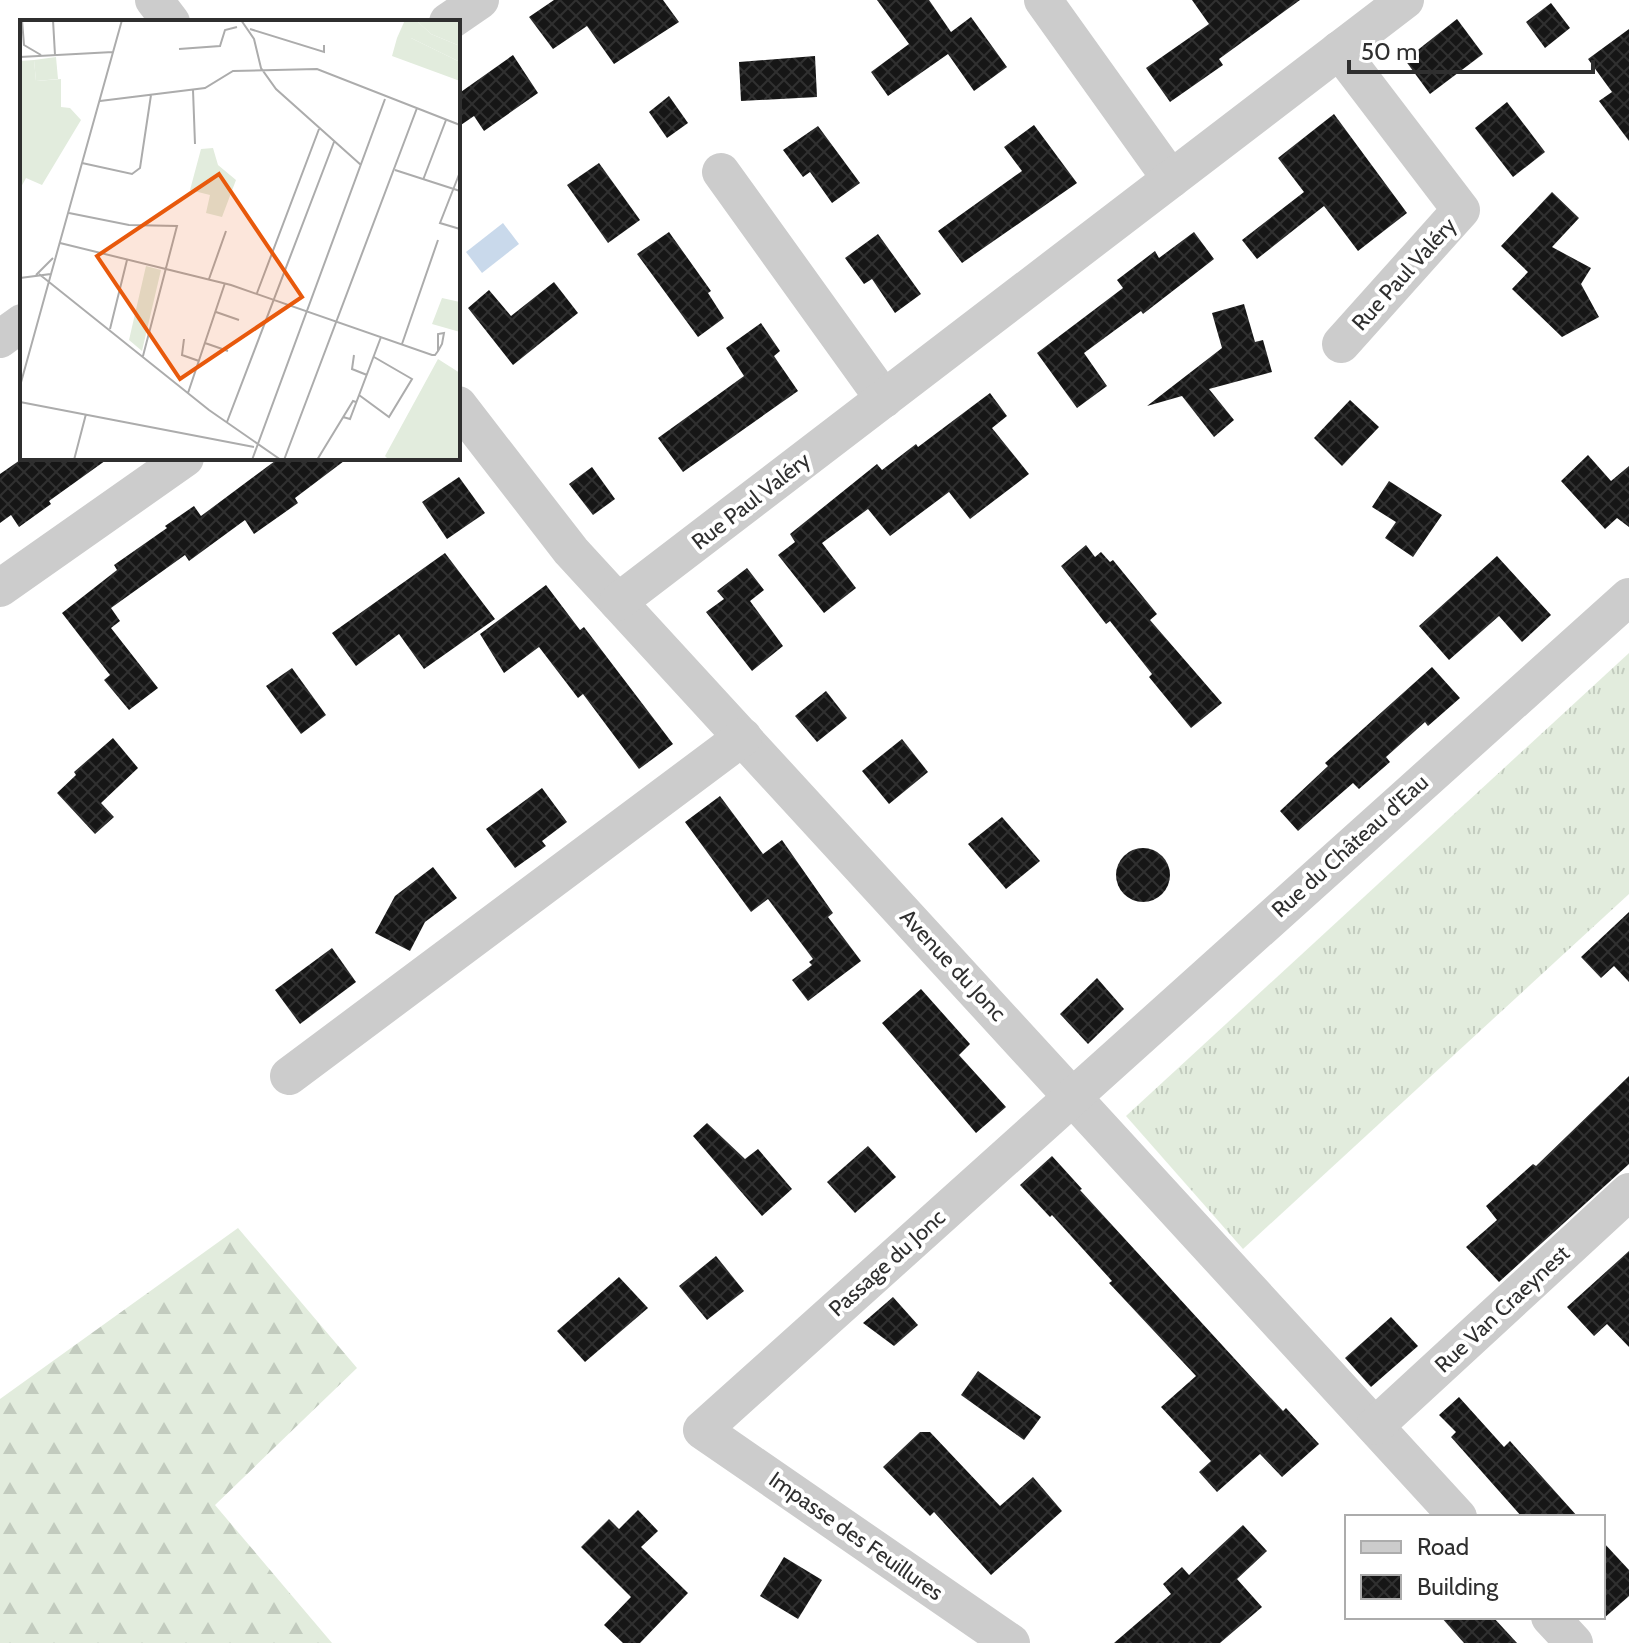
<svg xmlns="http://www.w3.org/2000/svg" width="1629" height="1643" viewBox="0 0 1629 1643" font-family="Cabin,sans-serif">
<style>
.grass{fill:url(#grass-tufts)}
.forest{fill:url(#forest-firs)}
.water{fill:#c9d9eb}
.building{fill:url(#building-cross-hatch)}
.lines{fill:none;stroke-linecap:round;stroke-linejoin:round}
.street{stroke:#ccc;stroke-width:38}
.labels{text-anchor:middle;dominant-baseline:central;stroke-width:8;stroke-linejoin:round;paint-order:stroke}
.street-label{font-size:22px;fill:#2f2f2f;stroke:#fff}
.inset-road{fill:none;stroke:#acacac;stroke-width:2}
.view{fill:#e8590c;fill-opacity:0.15;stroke:#e8590c;stroke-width:4}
.inset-edge{fill:none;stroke:#2f2f2f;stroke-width:4}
</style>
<defs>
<pattern id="grass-tufts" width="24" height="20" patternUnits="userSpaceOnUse" patternTransform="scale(2)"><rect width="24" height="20" fill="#e2ecdd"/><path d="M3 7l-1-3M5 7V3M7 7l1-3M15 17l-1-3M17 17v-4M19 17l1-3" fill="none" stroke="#c2cbbe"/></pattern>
<pattern id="forest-firs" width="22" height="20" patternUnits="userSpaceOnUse" patternTransform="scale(2)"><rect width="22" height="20" fill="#e2ecdd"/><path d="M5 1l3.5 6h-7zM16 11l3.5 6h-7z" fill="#c2cbbe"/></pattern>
<pattern id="building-cross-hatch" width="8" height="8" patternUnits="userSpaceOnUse" patternTransform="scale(2)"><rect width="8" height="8" fill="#161616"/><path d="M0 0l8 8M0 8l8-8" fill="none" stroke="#303030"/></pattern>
</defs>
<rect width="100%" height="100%" fill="#fff"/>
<path class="grass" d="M1629,653V894L1243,1249L1126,1116Z"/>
<path class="forest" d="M238,1228L357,1368L215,1505L332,1643H0V1399Z"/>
<path class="water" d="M503,223L519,244L482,273L466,252Z"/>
<g class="building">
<path d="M554,0H663L679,22L614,64L587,26L553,49L529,17Z"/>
<path d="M877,0H929L951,32L971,17L1007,67L974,91L948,54L888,96L871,72L909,44Z"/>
<path d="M1192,0H1300L1219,59L1223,65L1170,102L1146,68L1209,24Z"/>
<path d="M1551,3L1570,28L1545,48L1526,22Z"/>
<path d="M1457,19L1483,54L1430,94L1405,60Z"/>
<path d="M1629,29V141L1599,101L1612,92L1588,59Z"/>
<path d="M513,55L538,93L484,131L474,116L458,127V94Z"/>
<path d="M815,56L817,97L741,101L739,62Z"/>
<path d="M669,96L688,123L667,138L649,112Z"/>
<path d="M1507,102L1545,152L1513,177L1475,128Z"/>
<path d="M1334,114L1407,213L1358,251L1324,206L1257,259L1242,240L1304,192L1278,158Z"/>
<path d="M1034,125L1077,183L962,263L938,231L1022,171L1004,147Z"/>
<path d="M818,126L860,183L832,203L810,172L803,177L783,150Z"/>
<path d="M599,163L640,220L608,243L567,185Z"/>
<path d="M1552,192L1579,218L1552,247L1591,268L1581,284L1599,317L1562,337L1512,289L1528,272L1501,246Z"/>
<path d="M669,232L711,291L708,293L724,318L698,337L637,254Z"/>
<path d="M1194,232L1214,259L1143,314L1141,311L1084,353L1107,386L1077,408L1037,353L1123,288L1117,280L1155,251L1159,258Z"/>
<path d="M878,234L921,294L895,313L872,279L864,284L845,258Z"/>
<path d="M554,282L578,313L513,365L468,308L489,290L511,316Z"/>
<path d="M1244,304L1255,342L1263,340L1272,372L1209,389L1234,420L1214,437L1182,396L1147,406L1222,348L1212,313Z"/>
<path d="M761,323L780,351L774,356L798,391L683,472L658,438L744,376L726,348Z"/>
<path d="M990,393L1007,416L992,428L1029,474L970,519L949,492L890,536L868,509L822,543L856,588L824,613L778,555L795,542L790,534L877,464L882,470L916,444L918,447Z"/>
<path d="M1350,400L1379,427L1342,466L1314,438Z"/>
<path d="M1588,455L1611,481L1629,466V527L1617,518L1605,529L1561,481Z"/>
<path d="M23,458H109L49,501L51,504L19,527L11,515L0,523V474Z"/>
<path d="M279,458H348L295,498L298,503L254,534L245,520L189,561L185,555L111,608L120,621L111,628L158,688L129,710L104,680L110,675L62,613L117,570L114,565L167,528L165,526L194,506L201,516Z"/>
<path d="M592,467L615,499L593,515L569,484Z"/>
<path d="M459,477L485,513L447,539L422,502Z"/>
<path d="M1389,481L1442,515L1413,557L1385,538L1396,522L1372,507Z"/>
<path d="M1086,545L1095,557L1101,552L1110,562L1113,560L1157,614L1150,620L1222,703L1191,728L1149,677L1152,674L1110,621L1106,624L1061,566Z"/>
<path d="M445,553L495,619L424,669L399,634L356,666L332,633Z"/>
<path d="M1497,556L1551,615L1522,642L1499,616L1449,660L1419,626Z"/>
<path d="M747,568L764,590L750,601L783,646L752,671L706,612L724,599L717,591Z"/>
<path d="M546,585L580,630L584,627L673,744L639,769L583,694L578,698L539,647L504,673L480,634Z"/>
<path d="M1432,667L1460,698L1428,726L1425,722L1386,757L1390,762L1359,789L1353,783L1298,831L1280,811L1328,766L1325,763Z"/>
<path d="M292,668L326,715L301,734L266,686Z"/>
<path d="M826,691L847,718L817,742L795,716Z"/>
<path d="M113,738L138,768L101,803L114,817L95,834L57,793L76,775L74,772Z"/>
<path d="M902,739L928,772L889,804L862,771Z"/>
<path d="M542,788L567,822L542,841L546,846L515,868L486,829Z"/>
<path d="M720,796L763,854L782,840L833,913L828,917L861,961L808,1001L792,980L812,965L809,962L813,959L768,899L751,912L685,822Z"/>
<path d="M1002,817L1040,861L1006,889L968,844Z"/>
<circle cx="1143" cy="875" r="27"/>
<path d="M433,867L457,898L425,922L410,951L375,933L395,896Z"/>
<path d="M1629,912V982L1614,966L1601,978L1581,957Z"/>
<path d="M332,948L356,982L300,1024L275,990Z"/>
<path d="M1097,978L1124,1009L1088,1044L1060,1014Z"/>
<path d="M921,989L970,1044L959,1055L1006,1107L976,1133L882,1023Z"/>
<path d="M1629,1076V1164L1499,1282L1466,1247L1497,1220L1486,1206L1533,1164L1536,1166Z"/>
<path d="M707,1123L745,1159L758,1149L792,1189L762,1216L693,1136Z"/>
<path d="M868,1146L896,1177L855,1213L827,1182Z"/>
<path d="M1052,1156L1082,1189L1080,1190L1255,1381L1283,1411L1286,1408L1319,1444L1282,1477L1260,1454L1217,1492L1199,1472L1211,1461L1161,1407L1196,1376L1109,1283L1112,1281L1052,1215L1050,1217L1020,1185Z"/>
<path d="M1629,1251V1347L1607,1324L1594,1336L1567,1307Z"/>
<path d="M716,1256L744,1291L707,1320L679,1286Z"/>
<path d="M619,1277L648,1308L585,1362L557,1331Z"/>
<path d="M893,1297L918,1325L894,1346L863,1323Z"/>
<path d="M1391,1317L1418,1346L1371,1387L1345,1358Z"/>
<path d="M978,1371L1041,1417L1024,1440L961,1395Z"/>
<path d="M1459,1397L1504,1447L1510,1441L1578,1517H1522L1451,1437L1456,1432L1439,1415Z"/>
<path d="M920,1432H930L1000,1506L1033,1477L1062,1511L991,1575L934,1512L930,1516L883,1467Z"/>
<path d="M638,1510L658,1531L641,1547L688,1593L640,1643H623L604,1625L631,1597L581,1547L609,1519L619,1529Z"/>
<path d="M1243,1525L1267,1551L1237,1579L1262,1607L1220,1643H1114L1171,1594L1163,1584L1182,1567L1189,1575Z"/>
<path d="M1603,1542L1629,1570V1596L1603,1619Z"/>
<path d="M784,1557L822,1580L798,1619L760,1596Z"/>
<path d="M1441,1617H1493L1517,1643H1464Z"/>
</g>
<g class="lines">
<g class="street">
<path d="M154,0L171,22"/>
<path d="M1043,0L1171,179"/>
<path d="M448,22L480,0"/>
<path d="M1339,50L1461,210L1341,344"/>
<path d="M721,172L884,399"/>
<path d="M0,339L22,323"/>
<path d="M458,405L571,551L1458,1517"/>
<path d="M0,588L185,458"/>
<path d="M618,602L1405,0"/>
<path d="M289,1076L743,737"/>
<path d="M1375,1426L1629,1192"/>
<path d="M1550,1617L1574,1643"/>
<path d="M1011,1643L702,1430L1629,597"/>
</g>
</g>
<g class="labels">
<g class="street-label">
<text transform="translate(1404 274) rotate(-48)">Rue Paul Valéry</text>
<text transform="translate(751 501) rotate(-38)">Rue Paul Valéry</text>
<text transform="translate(1350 846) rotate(-42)">Rue du Château d'Eau</text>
<text transform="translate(953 965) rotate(47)">Avenue du Jonc</text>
<text transform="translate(887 1263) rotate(-42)">Passage du Jonc</text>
<text transform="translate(1502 1309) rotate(-43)">Rue Van Craeynest</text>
<text transform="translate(856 1536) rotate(35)">Impasse des Feuillures</text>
</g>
</g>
<g transform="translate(20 20)">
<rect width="440" height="440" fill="#fff"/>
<path d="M396,0H440V26L411,14ZM36,37L38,59L16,61L14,40ZM126,246L141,250L122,331L109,320ZM422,278L440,282V312L412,304Z" fill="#e2ecdd"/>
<path d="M377,18H391L440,42V61L372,36ZM193,128L198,145L216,160L202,197L186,193L190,175L170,170L181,129ZM418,339L440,353V440H369L365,436Z" fill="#e2ecdd"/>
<path d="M14,40L16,61L41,59V87L50,88L61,100L22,165L6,158L0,169V41Z" fill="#e2ecdd"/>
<path d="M385,0H396L411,14L440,26V42L391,18H377Z" fill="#e2ecdd"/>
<path class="inset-road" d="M2,0L4,25L21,35M33,0L35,35M221,0L234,19L241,48L256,69L341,145M230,9L304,32V25M159,29L200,26L205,10L217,7M0,37L93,32M173,70L175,124M80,81L185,68L213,51L297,49L440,105M62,143L112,154L120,148L131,75M375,150L440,171M440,152L420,203L440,209M403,160L426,100M49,193L109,205L157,206L123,336M40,223L211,265L412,335H415L418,331L422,324L424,313L418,314V331M19,254L189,390L261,440M31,254L102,0M16,255L33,238M0,258L31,254L0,366M189,259L206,211M237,273L299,109M196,292L219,300M90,309L107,240M164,319L162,335L179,341M185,323L208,331M382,324L418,220M334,335L332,349L347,355M168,373L205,263M339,375L369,397L392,359L354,337M0,382L234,427M323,397L330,399L361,317M207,402L314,122M54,440L66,394M232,440L365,79M264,440L397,88M297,440L333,381L336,382"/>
<path class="view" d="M199,154L282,277L160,359L77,236Z"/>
<rect width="440" height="440" class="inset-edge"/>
</g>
<rect x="1345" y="1515" width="260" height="104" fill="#ffffff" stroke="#acacac" stroke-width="2"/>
<rect x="1361" y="1541" width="40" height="12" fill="#cccccc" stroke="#acacac" stroke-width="2"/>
<text x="1417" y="1555" font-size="24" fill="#2f2f2f">Road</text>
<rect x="1361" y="1575" width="40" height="24" fill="url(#building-cross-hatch)" stroke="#acacac" stroke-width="2"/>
<text x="1417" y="1595" font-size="24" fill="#2f2f2f">Building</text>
<path d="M1349 60v12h244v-12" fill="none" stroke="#2f2f2f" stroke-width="4"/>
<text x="1361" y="60" font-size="24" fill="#2f2f2f" stroke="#ffffff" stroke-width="6" paint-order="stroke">50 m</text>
</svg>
